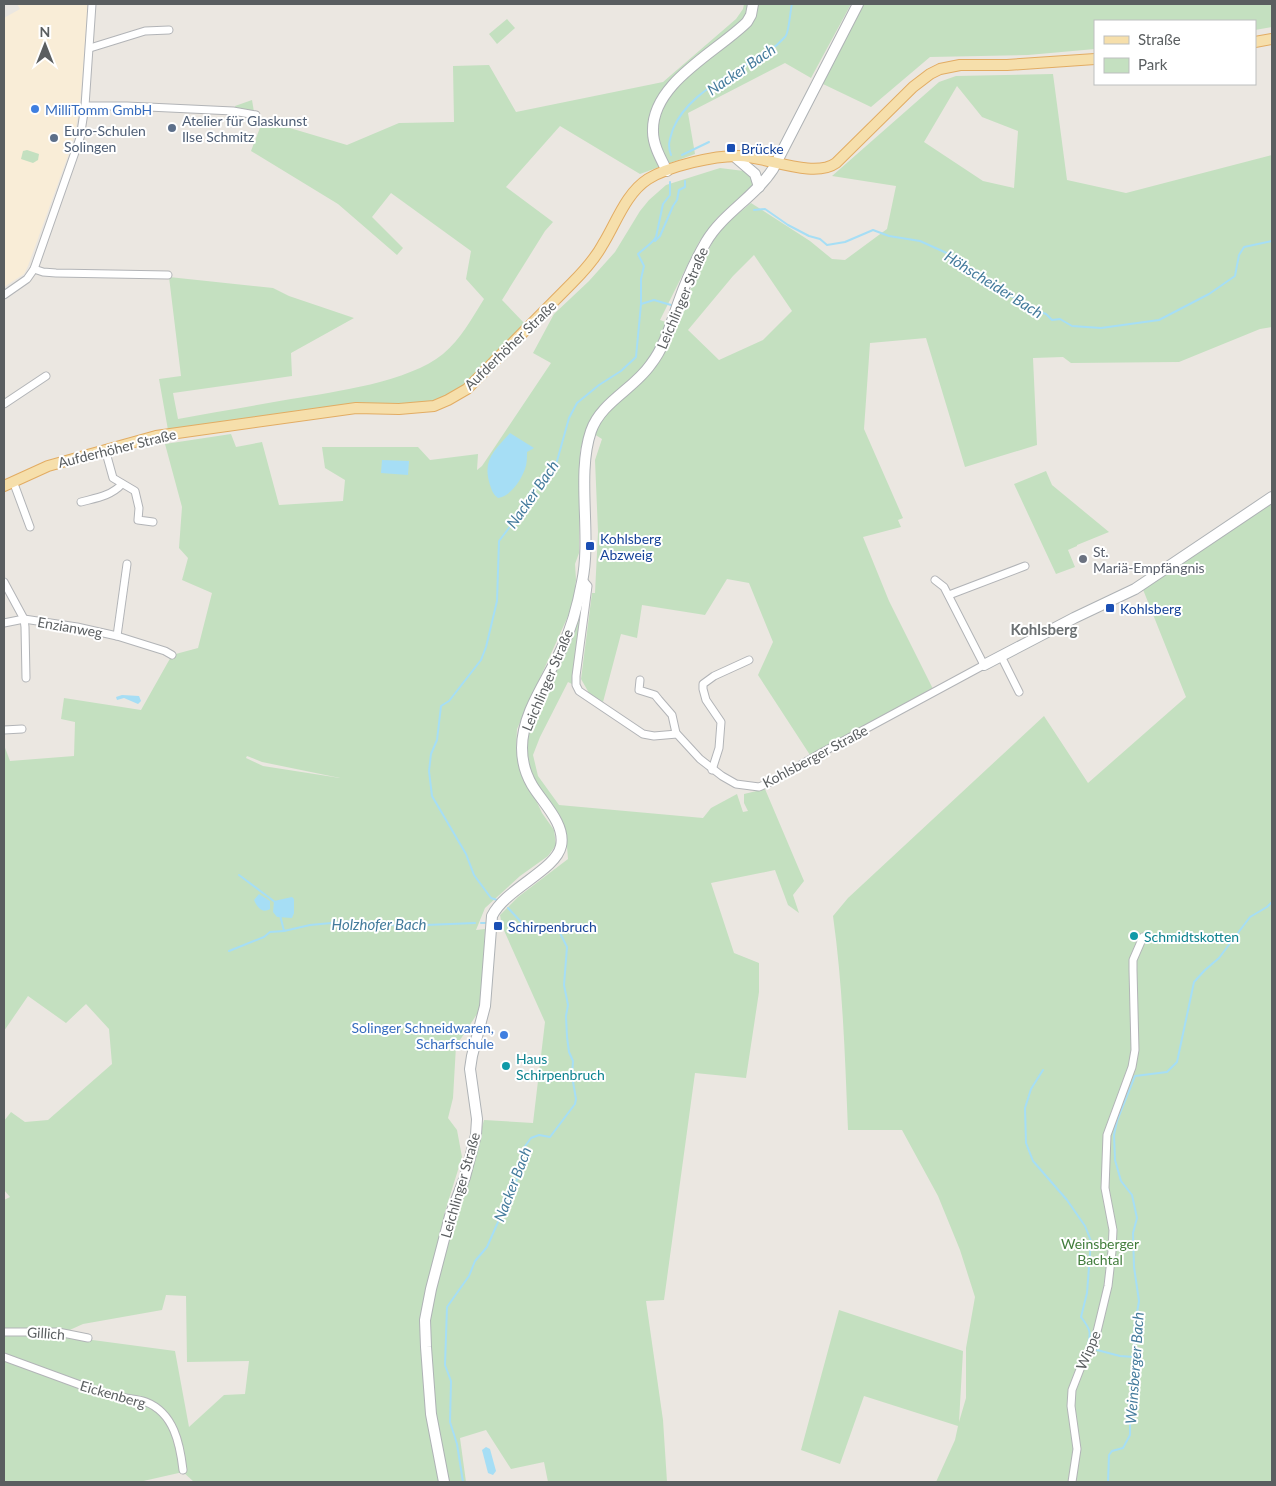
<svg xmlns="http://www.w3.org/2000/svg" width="1276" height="1486" viewBox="0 0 1276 1486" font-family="Lato,sans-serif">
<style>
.commercial{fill:#f9edd7}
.green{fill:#c4e0c0;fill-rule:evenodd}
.water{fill:#a6def5}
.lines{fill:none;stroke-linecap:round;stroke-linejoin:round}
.stream{stroke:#a6def5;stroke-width:2}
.street-casing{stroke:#b2b4b7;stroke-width:9}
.secondary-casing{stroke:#aeb2b5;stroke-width:12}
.primary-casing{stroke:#e2ac63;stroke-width:12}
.street{stroke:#fff;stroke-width:7}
.secondary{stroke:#fff;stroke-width:10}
.primary{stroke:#f6dfab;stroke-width:10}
.shop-dot{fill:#3f7fe0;stroke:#fff;stroke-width:2}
.service-dot{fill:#5c6f8a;stroke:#fff;stroke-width:2}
.transit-dot{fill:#1a4fb4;stroke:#fff;stroke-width:2}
.worship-dot{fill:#6b7280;stroke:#fff;stroke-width:2}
.culture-dot{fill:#0f9aa8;stroke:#fff;stroke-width:2}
.labels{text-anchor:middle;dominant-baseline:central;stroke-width:4;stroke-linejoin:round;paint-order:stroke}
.shop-label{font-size:14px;fill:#366cbe;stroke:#fff;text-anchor:start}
.service-label{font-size:14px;fill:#4e5e75;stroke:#fff;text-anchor:start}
.transit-label{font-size:14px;fill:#164399;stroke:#fff;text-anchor:start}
.street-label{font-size:14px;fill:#5a5e60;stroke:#fff}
.worship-label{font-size:14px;fill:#5b616d;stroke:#fff;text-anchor:start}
.culture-label{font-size:14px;fill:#0d838f;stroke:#fff;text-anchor:start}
.park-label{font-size:14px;fill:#427d3c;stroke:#fff}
.water-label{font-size:15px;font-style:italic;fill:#447b9c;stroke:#fff}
.neighbourhood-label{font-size:15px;font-weight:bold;fill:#6b7072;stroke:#fff}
</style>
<rect width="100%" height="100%" fill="#ebe7e1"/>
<path class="commercial" d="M17,4H88L80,105L75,132L69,153L28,266L24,274L4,287V18L20,9Z"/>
<g class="green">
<path d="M744,4H851L811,78L785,63L688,113L695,154L640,174L560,126L506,187L553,222L545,231L502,300L525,324L467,383L440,401L168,430L159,379L181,376L169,277L273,288L289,296L354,318L291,353L292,376L173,393L178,419C215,412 253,406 291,399C334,392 409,382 443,354C461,339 472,318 484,299L466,279L471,251L391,193L372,217L403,248L397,255L338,204L251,151L263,120L347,145L399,123L454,122L453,66L489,65L516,112L663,82L736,19L743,9Z"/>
<path d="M862,4H1272V27L1255,30V21H1095V49L1028,55L930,57L871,107L823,84Z"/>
<path d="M507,19L515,28L497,44L489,34Z"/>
<path d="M1053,74L1067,180L1126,193L1272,155V327L1260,329L1179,362L1071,363L1063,357L1033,358L1037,445L965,467L926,338L870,343L864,429L903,518L898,520L901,527L863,537L889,601L933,689L810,755L758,675L773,642L749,583L727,579L705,615L642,605L637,638L621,634L603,702L589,693L581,679L592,593H595L598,532L595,460L602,439L586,429L580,451L579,553L575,564L576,580L573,605L517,729L516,749L521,768L542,813L554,830L556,845L548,856L520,876L485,908L476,930L485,929L481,1008L456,1046L453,1098L448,1118L457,1130L462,1157L444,1215L456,1216L484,1120L533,1123L545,1022L502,926L500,915L518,897L568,859L566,833L554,807L539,788L529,766L527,744L529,724L560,665L579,619L581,620L572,684L568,682L540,737L533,755L538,776L559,805L703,818L711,808L737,794L743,812L748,811L744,803V794L765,789L804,881L793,895L799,913L788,905L775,870L711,883L734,953L759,963V992L746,1078L695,1073L664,1300L646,1301L663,1420L667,1482H548L544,1462L511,1469L486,1430L460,1438L466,1482H194L183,1472L139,1482H4V1200L10,1197L4,1190V1121L11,1112L25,1122L48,1120L112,1064L109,1029L86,1004L66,1023L28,996L4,1031V745L10,761L74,756L75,722L61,719L64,698L141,710L172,655L198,648L212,593L182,580L188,558L179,548L182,507L165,444L231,434L236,447L262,442L279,505L343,501L345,480L325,468L322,447H418L430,460L478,454L477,470L482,466L551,363L533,353L554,314L589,281L615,252L640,211L649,200L666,185L720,168L744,171L752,178V186L717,218L699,242L660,320L677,326L691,288L712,243L721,228L751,203L810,241L832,259L845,260L887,229L896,186L832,176L939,82L956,76ZM957,86L982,117L1018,131L1014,188L983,181L924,142ZM754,255L792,311L763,340L719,360L688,330L733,276ZM247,756L262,762L340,778L263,766L246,758ZM166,1295L186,1296L187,1362L249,1361L245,1394L224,1395L189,1427L175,1351L85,1339L63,1333L83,1324L162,1310Z"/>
<path d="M252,100L254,112L236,109L235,106Z"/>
<path d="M27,150L39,154L38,160L33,163L21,159L23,151Z"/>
<path d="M1046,471L1052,485L1109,532L1077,545V546L1068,550L1075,567L1056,574L1014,484Z"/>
<path d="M1272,501V1482H936L955,1440L958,1426L864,1396L840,1464L801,1450L839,1310L963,1351L959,1422L966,1398V1348L975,1297L960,1250L938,1196L902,1130H848C845,1059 843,987 833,916L848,898L1044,716L1088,783L1186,697L1142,587Z"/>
</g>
<g class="water">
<path d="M510,433L534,448L527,452C527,457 527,464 525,469C521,480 511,496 498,498C493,494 492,491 490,485C482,460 494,451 510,433Z"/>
<path d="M382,460L409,461L408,475L381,473Z"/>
<path d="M122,695L139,696L141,701L138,704L124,698L117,700L116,697Z"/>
<path d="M259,894L270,901V909C262,914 257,907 254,900Z"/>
<path d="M292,897L294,899V913L292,918L277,917L273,912L274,901Z"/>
<path d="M486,1447L490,1449L496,1471L493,1475L488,1473L482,1450Z"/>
</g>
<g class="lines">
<g class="stream">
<path d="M671,155C667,145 670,139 673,129C683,104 709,87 731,73C750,61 769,55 785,37C789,34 790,11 792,4"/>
<path d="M682,155L709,142"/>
<path d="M754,210L765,209L788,225L809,236L820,239L827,245L845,242L873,230L889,236L920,241L951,255L973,271L1030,308L1046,314L1052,320L1060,319L1072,326L1101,328L1159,320L1209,294L1235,276L1239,255L1244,247L1272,241"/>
<path d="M655,241L660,236L673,206L677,200L679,190L685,187V181"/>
<path d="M641,304L654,300L671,305"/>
<path d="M239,875L275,902"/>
<path d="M497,900L491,898L474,875L466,854L432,796L429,771L431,754L437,740L441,706L449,701L481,660L486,647L497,601L499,541L515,520L531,491L541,484L557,461L569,418L577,403L599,385L621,371L636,357L641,304V279L644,266L638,254C644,248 652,244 656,237L663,204L670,195V182"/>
<path d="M280,915L284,931L310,925L353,921L401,926L475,923"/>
<path d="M481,923H485"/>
<path d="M229,951L264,937L270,932L284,931"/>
<path d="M1043,1070L1031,1089L1025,1108L1026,1143L1033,1161L1067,1200L1085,1226L1091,1241L1087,1293L1081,1317C1090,1329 1092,1332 1087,1347"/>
<path d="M1097,1350L1120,1356L1134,1357"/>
<path d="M463,1482L457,1444L450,1422L451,1381L445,1365L447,1307L469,1276L475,1261L487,1247L522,1168L523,1149L531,1138L539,1135L550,1137L575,1104L576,1099L572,1076L573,1061L569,1052L567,1037L566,1016L568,1005L564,985L567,947L558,929H536L523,924L508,908"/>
<path d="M1108,1482L1109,1455L1112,1451L1123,1448L1130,1435V1402L1137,1364L1135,1357L1134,1330L1139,1301L1134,1267L1133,1233L1137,1218L1132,1195L1121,1181L1115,1160L1114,1135L1117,1121L1135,1076L1167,1072L1177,1062L1194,982L1205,970L1219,958L1250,917L1267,907L1272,902"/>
</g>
<g class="street-casing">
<g id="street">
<path d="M90,48L145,31L169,30"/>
<path d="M85,106H127L233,111L256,115"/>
<path d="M34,269L43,272L56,273L168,275"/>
<path d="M4,295L27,279L34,269L80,138L85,106L92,4"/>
<path d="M4,404L46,376"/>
<path d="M105,449L113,478L135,491L139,508L138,520L153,522"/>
<path d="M13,481L30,527"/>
<path d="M81,502C96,498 111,496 122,484"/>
<path d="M583,580L588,586L576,676V685L579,691L643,734L654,736L677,734L700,759L722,776L736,784L759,787L775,780L821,753L984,665L944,587L935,580"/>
<path d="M4,582L24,619L25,627L26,678"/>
<path d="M949,595L1025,566"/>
<path d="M4,623L24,619L77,627L117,636L165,651L172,655"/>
<path d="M117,636L127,564"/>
<path d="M1001,656L1019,692"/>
<path d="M640,680L639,690L655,695L659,700L672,715L676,733"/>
<path d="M4,730L22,729"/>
<path d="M712,770L719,748L721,722L706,700L703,689V684L714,676L749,660"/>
<path d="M4,1332H58L88,1338"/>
<path d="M4,1357L94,1390C102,1393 111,1395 120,1397C129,1399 138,1399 146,1402C174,1413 180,1444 183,1470"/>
<path d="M1072,1482L1077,1449L1071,1406L1072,1390L1084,1359L1093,1347L1095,1340L1108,1286L1112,1251L1113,1230L1105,1188L1107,1135L1132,1067L1135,1050L1133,970V960L1143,937"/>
</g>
</g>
<g class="secondary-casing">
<g id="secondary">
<path d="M734,156L755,174L759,187"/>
<path d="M667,171C661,159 653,145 653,132C651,83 717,52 747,22L751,15L753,4"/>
<path d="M984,665L1074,618L1135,589L1272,497"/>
<path d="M444,1482L431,1414L426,1347L425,1320L431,1289L450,1216L465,1177L476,1135L477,1119L470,1069L472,1056L485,1006L492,916C505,889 556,870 561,846C566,824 542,802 532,785C525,773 522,761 522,748C522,712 548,679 562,648C572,627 578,604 582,582C592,535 576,475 591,431C601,402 634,389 651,364C665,346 671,323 679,301C686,281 695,261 706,242C723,213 755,197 773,169L858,4"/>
</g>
</g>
<g class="primary-casing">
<g id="primary">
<path d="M1255,42L1272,39"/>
<path d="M4,486L48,466L156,436L356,408L399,409L434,406L448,400L467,389L572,283C584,271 595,259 603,244C616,223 626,193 648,179C669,166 716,155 740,156C767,157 814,179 836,163L913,87L930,74L940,69L960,65H1007L1095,59"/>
</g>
</g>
<use href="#street" class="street"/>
<use href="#secondary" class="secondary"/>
<use href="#primary" class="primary"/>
</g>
<g class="shop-dot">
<circle cx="35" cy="109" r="5"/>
<circle cx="504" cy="1035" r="5"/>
</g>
<g class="service-dot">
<circle cx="172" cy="128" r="5"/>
<circle cx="54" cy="138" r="5"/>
</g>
<g class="transit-dot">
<rect x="726" y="143" width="10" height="10" rx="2.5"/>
<rect x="585" y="541" width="10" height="10" rx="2.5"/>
<rect x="1105" y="603" width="10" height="10" rx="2.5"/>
<rect x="493" y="921" width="10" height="10" rx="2.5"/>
</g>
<circle class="worship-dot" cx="1083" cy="559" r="5"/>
<g class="culture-dot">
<circle cx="1134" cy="936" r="5"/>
<circle cx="506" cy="1066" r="5"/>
</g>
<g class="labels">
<g class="shop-label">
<text x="45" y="109">MilliTomm GmbH</text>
<text x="494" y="1027" text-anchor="end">Solinger Schneidwaren,<tspan x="494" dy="16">Scharfschule</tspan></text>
</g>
<g class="service-label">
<text x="182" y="120">Atelier für Glaskunst<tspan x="182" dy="16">Ilse Schmitz</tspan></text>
<text x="64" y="130">Euro-Schulen<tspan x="64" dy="16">Solingen</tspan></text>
</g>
<g class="transit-label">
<text x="741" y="148">Brücke</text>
<text x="600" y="538">Kohlsberg<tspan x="600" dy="16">Abzweig</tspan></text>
<text x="1120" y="608">Kohlsberg</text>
<text x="508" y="926">Schirpenbruch</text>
</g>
<g class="street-label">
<text transform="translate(682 298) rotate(-67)">Leichlinger Straße</text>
<text transform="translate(510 345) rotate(-44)">Aufderhöher Straße</text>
<text transform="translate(117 448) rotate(-14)">Aufderhöher Straße</text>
<text transform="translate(70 627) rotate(10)">Enzianweg</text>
<text transform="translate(547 680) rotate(-67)">Leichlinger Straße</text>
<text transform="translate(815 756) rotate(-28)">Kohlsberger Straße</text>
<text transform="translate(460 1185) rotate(-74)">Leichlinger Straße</text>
<text transform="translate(46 1333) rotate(4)">Gillich</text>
<text transform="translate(1088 1350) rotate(-67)">Wippe</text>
<text transform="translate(113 1394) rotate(16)">Eickenberg</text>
</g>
<g class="worship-label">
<text x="1093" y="551">St.<tspan x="1093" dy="16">Mariä-Empfängnis</tspan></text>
</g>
<g class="culture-label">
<text x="1144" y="936">Schmidtskotten</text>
<text x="516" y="1058">Haus<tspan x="516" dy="16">Schirpenbruch</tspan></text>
</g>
<g class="park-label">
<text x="1100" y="1243">Weinsberger<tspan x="1100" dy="16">Bachtal</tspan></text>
</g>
<g class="water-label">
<text transform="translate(741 69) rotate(-34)">Nacker Bach</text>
<text transform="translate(994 284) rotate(32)">Höhscheider Bach</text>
<text transform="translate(532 494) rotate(-55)">Nacker Bach</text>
<text x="379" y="924">Holzhofer Bach</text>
<text transform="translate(512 1184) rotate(-69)">Nacker Bach</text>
<text transform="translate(1134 1368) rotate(-86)">Weinsberger Bach</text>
</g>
<g class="neighbourhood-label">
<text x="1044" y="629">Kohlsberg</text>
</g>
</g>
<rect width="1276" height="1486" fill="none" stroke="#5a5e60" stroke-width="10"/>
<rect x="1094" y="20" width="162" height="65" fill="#ffffff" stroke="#bdbfbf"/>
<rect x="1104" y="36" width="25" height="8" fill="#f6dfab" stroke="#bdbfbf"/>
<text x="1138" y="45" font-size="15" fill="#5a5e60">Straße</text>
<rect x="1104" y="58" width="25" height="15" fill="#c4e0c0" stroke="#bdbfbf"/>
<text x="1138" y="70" font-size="15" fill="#5a5e60">Park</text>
<g transform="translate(45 45)" stroke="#ffffff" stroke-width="4" paint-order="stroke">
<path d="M0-4L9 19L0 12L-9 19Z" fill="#5a5e60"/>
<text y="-8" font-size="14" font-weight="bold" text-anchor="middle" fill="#5a5e60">N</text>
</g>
</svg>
